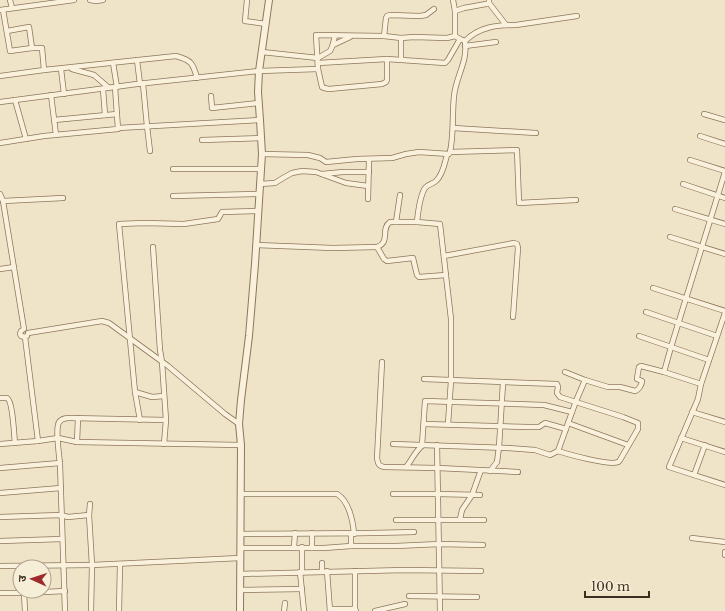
<svg xmlns="http://www.w3.org/2000/svg" width="725" height="611" viewBox="0 0 725 611" font-family="'Libre Baskerville','Noto Sans Devanagari',serif">
<style>
.lines{fill:none;stroke-linecap:round;stroke-linejoin:round}
.minor-casing{stroke:#8d765c;stroke-width:6}
.tertiary-casing{stroke:#8d765c;stroke-width:8}
.minor{stroke:#faf1dc;stroke-width:4.5}
.tertiary{stroke:#faf1dc;stroke-width:6}
</style>
<rect width="100%" height="100%" fill="#f0e4c8"/>
<g class="lines">
<g class="minor-casing">
<g id="minor">
<path d="M10,0L12,8"/>
<path d="M90,0L96,1L103,0"/>
<path d="M247,0L245,21L266,24"/>
<path d="M453,0L455,11"/>
<path d="M489,3L506,25"/>
<path d="M0,10L74,0"/>
<path d="M3,10L10,51L32,48H42L44,70"/>
<path d="M7,31L29,27L32,48"/>
<path d="M384,36L386,18L387,16L390,15L420,16L426,15L434,9"/>
<path d="M465,41C479,27 496,25 516,25L577,16"/>
<path d="M333,45L350,37"/>
<path d="M465,46L496,42"/>
<path d="M262,52L318,58L330,51L332,47L335,36"/>
<path d="M401,59V38"/>
<path d="M137,60L140,84"/>
<path d="M113,63L117,87"/>
<path d="M318,63L387,59L445,63L448,60L460,39"/>
<path d="M61,69L64,94"/>
<path d="M72,69L94,75L109,88"/>
<path d="M318,69L322,87L324,88L329,89L382,84L386,82L387,80V59"/>
<path d="M0,76L44,70L176,56C191,60 193,63 197,78"/>
<path d="M143,84L147,126L150,151"/>
<path d="M103,89L105,115"/>
<path d="M51,95L56,135"/>
<path d="M211,96L212,108L259,103"/>
<path d="M15,100L26,139"/>
<path d="M0,102L137,84L259,71L318,69L316,35L384,36L401,38L414,37L447,38L455,36"/>
<path d="M704,114L725,120"/>
<path d="M54,120L117,114"/>
<path d="M118,128L260,120"/>
<path d="M453,128L536,133"/>
<path d="M700,136L725,144"/>
<path d="M202,140L261,138"/>
<path d="M0,143L44,136L118,129L115,87"/>
<path d="M450,152L517,150L519,203L576,200"/>
<path d="M262,154L308,155L320,158L326,162L357,159L392,158L406,154L419,152L449,154L450,152C454,134 452,115 454,96C456,76 468,62 465,41L460,39L455,36V11L464,8L486,4L489,3V0"/>
<path d="M690,160L725,171"/>
<path d="M173,169H261"/>
<path d="M322,174L343,172H369"/>
<path d="M260,184L275,183L283,178L292,173L302,171L316,172L346,183L368,186"/>
<path d="M683,184L725,198"/>
<path d="M0,194L3,201L24,329L21,331L20,334L21,336L25,337"/>
<path d="M173,196L259,194"/>
<path d="M368,199L369,159"/>
<path d="M3,201L63,198"/>
<path d="M675,209L725,224"/>
<path d="M396,222L400,195"/>
<path d="M417,222C418,212 420,196 425,188C428,184 433,184 436,181C443,175 445,162 447,155"/>
<path d="M670,237L725,254"/>
<path d="M256,245L333,248L377,247C391,242 380,229 390,222H417L440,224L451,319V381L448,424"/>
<path d="M153,247L160,350L162,362L166,420L164,444"/>
<path d="M377,247L384,259L387,261L413,258L417,275L419,277L446,275"/>
<path d="M444,256L514,243L517,244L518,248L513,317"/>
<path d="M0,269L14,267"/>
<path d="M653,288L725,311"/>
<path d="M646,312L717,336"/>
<path d="M28,333L102,321L109,323L168,366L225,414L239,424"/>
<path d="M27,336L25,337L38,441"/>
<path d="M639,336L709,360"/>
<path d="M382,362L377,458C378,463 378,466 384,467L438,468L518,472"/>
<path d="M565,372L585,380L608,387H620L635,391C639,390 642,384 642,381L637,379V378L639,367L641,366L664,372L701,384L698,399L669,467L725,485"/>
<path d="M664,372L671,347L725,172"/>
<path d="M424,379L557,384L558,387L557,393L560,397L623,417L638,423V429L620,460C619,461 619,462 618,462C610,466 567,454 558,451L576,401L585,380"/>
<path d="M701,384L725,313"/>
<path d="M135,392L152,397L164,396"/>
<path d="M0,398C1,398 5,398 7,398C13,401 14,436 15,443"/>
<path d="M692,412L725,422"/>
<path d="M140,420L135,392L119,224L144,223L184,224L218,219L222,212L258,211"/>
<path d="M568,423L628,445"/>
<path d="M424,424L528,427H539L545,423L566,429"/>
<path d="M681,438L725,452"/>
<path d="M77,442L78,418"/>
<path d="M0,444L38,441L58,438L77,442L241,445"/>
<path d="M393,444L507,448L535,450L550,455L558,451"/>
<path d="M422,445L425,401L544,405L572,412"/>
<path d="M437,445L440,611"/>
<path d="M406,467C412,460 415,451 423,445"/>
<path d="M0,468L60,463"/>
<path d="M490,471L497,462L499,447L503,383"/>
<path d="M694,475L705,445"/>
<path d="M0,493L61,488"/>
<path d="M241,494H337C349,501 353,521 354,534"/>
<path d="M393,494H439L480,495"/>
<path d="M90,504L89,515L92,565L91,611"/>
<path d="M0,517L61,515L68,517L89,515"/>
<path d="M460,519L462,510L472,495L481,470"/>
<path d="M396,520H484"/>
<path d="M241,534C298,533 356,534 414,532"/>
<path d="M351,534V546"/>
<path d="M692,538L725,542"/>
<path d="M0,541L62,539"/>
<path d="M294,547L295,533"/>
<path d="M302,547V572"/>
<path d="M240,548H324L351,546H396L440,544L483,545"/>
<path d="M312,548V533"/>
<path d="M725,552V555"/>
<path d="M0,566L92,565L240,558"/>
<path d="M322,571V563"/>
<path d="M327,571L330,611"/>
<path d="M355,571V609L356,611"/>
<path d="M300,572L304,611"/>
<path d="M240,574L405,570L481,571"/>
<path d="M240,590L302,589"/>
<path d="M0,593H24L65,591"/>
<path d="M24,593L25,611"/>
<path d="M409,596L477,597"/>
<path d="M330,609H355"/>
<path d="M65,611C63,562 62,513 60,464C59,455 56,433 58,425C59,419 65,418 70,418L166,420"/>
<path d="M119,611L120,564"/>
<path d="M284,611L285,603"/>
<path d="M375,611L405,604"/>
</g>
</g>
<g class="tertiary-casing">
<path id="tertiary" d="M240,611L241,445L239,424L241,400L249,336L255,264L262,154L260,120L258,92L259,71L269,0"/>
</g>
<use href="#minor" class="minor"/>
<use href="#tertiary" class="tertiary"/>
</g>
<g transform="translate(32 579) rotate(273)"><circle r="19" fill="#f7eed8" stroke="#ada18e"/>
<path d="M0-3L7 15L0 10L-7 15Z" fill="#9e2a2b"/>
<text y="-6" font-size="11" font-weight="bold" text-anchor="middle" fill="#3d2e20">उ</text>
</g>
<path d="M585 591v6h64v-6" fill="none" stroke="#3d2e20" stroke-width="2"/>
<text x="591" y="591" font-size="12" fill="#3d2e20" stroke="#f7eed8" stroke-width="3" paint-order="stroke">100 m</text>
</svg>
